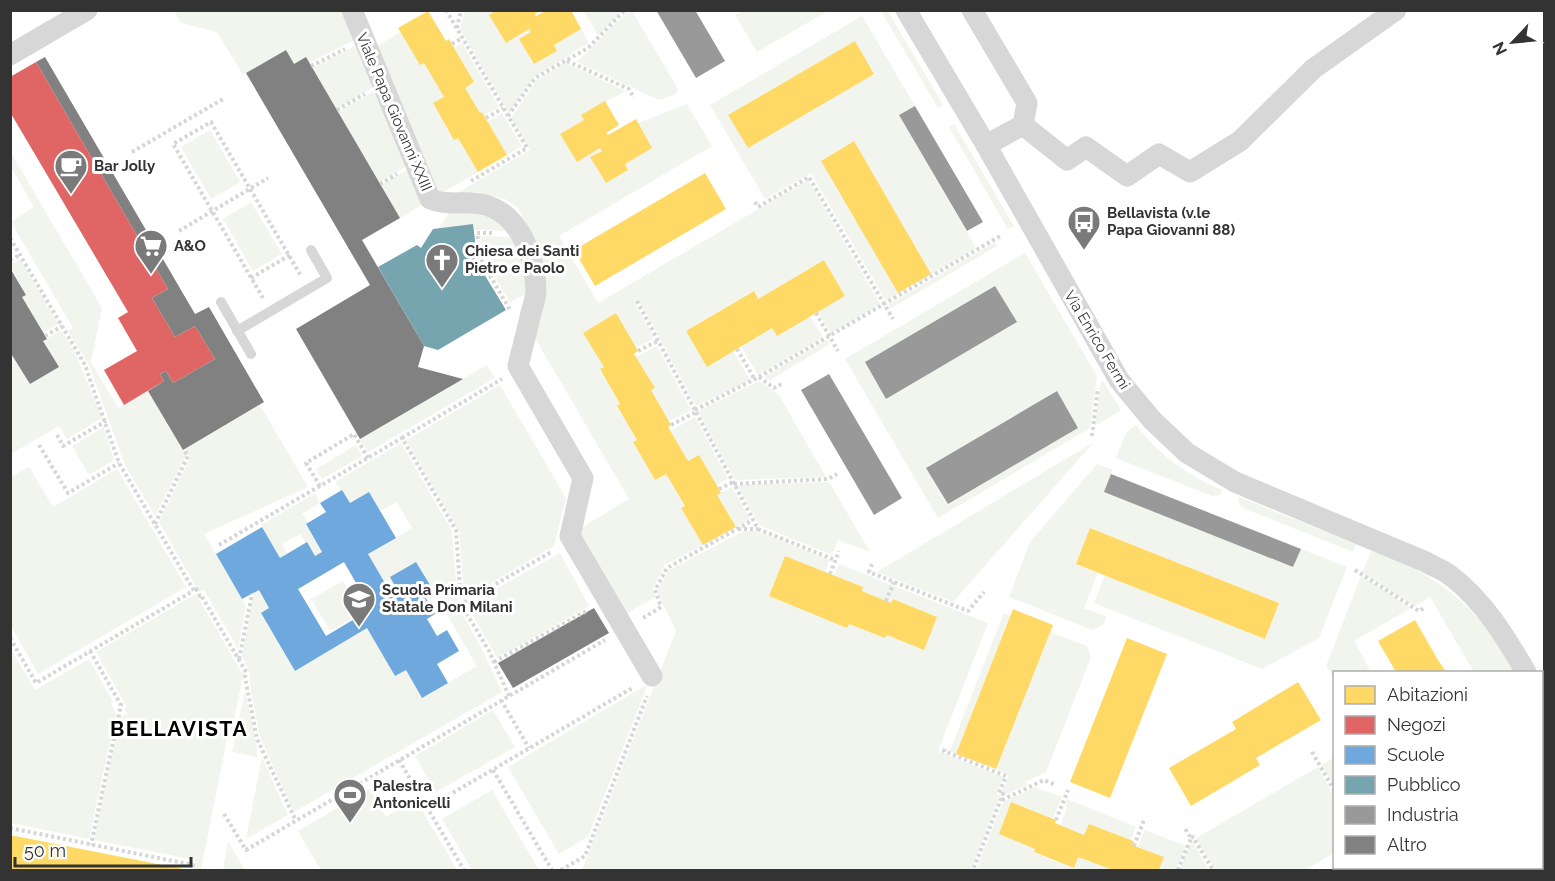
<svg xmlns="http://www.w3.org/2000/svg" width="1555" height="881" viewBox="0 0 1555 881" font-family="Raleway,sans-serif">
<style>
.green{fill:#f1f5ed;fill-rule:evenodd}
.homes{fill:#ffd966}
.shops{fill:#e06666}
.schools{fill:#6fa8dc;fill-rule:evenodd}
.public{fill:#76a5af}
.industry{fill:#999}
.building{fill:#818181}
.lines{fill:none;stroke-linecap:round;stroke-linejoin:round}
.path{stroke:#d6d6d6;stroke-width:4;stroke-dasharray:3 3;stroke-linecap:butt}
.lane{stroke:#d7d7d7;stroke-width:10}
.street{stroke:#d7d7d7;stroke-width:21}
.labels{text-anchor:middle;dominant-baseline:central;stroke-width:6;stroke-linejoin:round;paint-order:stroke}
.street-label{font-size:15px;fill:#333;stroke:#fff}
.poi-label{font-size:15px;font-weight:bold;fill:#333;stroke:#fff;text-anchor:start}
.district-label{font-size:21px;font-weight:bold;letter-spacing:1.5px;fill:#000;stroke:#fff}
</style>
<rect width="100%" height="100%" fill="#fff"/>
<g class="green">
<path d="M629,10L632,11L678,89L676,94L659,100L577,62Z"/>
<path d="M744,10H828V11L757,52L735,15Z"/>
<path d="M174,11H343L355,40L309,63L294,64L286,50L243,75L217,32L181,23Z"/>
<path d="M465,11H497L489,15L506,43L529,29L531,32L519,39L534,64L557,51L554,45L581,29L589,43L534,77L509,113L460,29Z"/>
<path d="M583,11H623L598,35Z"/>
<path d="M881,11H888L943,105L938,108Z"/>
<path d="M862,16L915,106L899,115L976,248L931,274L853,141L821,161L898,293L886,301L811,173L765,199L710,105ZM855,41L748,148L729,114Z"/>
<path d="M401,32L420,65L424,63L444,97L433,104L454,139L458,138L478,172L444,192L438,191L377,46Z"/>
<path d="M462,43L499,107L484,115L480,113L465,88L474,82L454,48Z"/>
<path d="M357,45L375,86L336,109L312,68Z"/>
<path d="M565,63L626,91L581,115L584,120L560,134L577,162L600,148L602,151L591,158L606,183L628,170L625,164L652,148L638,123L687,104L712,146L559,236L598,303L808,180L880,304L831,333L818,312L845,296L824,260L758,299L753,291L686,331L707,366L733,351L750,380L696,406L639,300L635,303L654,338L636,348L616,314L584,332L604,367L600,370L620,404L617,407L637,440L633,443L655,480L666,474L685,506L681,508L703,545L665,565L652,590L656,597L626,614L577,530L629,499L535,338L533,236L525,221L517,207L505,199L475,192L452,196L530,150L511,118L537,80Z"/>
<path d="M376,90L407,166L379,182L338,112Z"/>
<path d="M502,113L522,146L507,155L487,122Z"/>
<path d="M954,124L1014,226L1008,229L949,127Z"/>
<path d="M210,130L240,182L211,199L181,147Z"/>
<path d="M10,151L102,308L91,362L118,408L148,391L186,455L155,516L125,465L89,365L68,331L73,328L11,222L34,207L11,167Z"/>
<path d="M409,169L423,204L400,218L381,185Z"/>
<path d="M251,202L282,254L253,271L223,219Z"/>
<path d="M480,211L511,231L474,230L473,224L439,228L449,213Z"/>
<path d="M480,236L513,237L530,291L510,303L484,259Z"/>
<path d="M995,242L997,246L890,309L888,305Z"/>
<path d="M1025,253L1097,376L1090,428L938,518L845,359ZM995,286L1016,323L886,399L865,362ZM1057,391L1078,428L948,504L927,467Z"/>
<path d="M20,259L58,324L43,333L22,297L26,294L11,268L10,265Z"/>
<path d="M810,316L823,337L758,375L741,347L772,328L777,336Z"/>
<path d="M61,330L77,357L102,418L67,439L59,426L11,454L10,352L30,384L58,367L43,341Z"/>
<path d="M827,340L830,344L770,380L764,377Z"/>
<path d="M657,346L691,410L669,421L651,390L654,388L636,357Z"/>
<path d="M487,365L495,378L368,452L360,439Z"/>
<path d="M759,381L779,395L826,477L735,480L698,411Z"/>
<path d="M1103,381L1121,410L1095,426L1101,382Z"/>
<path d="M500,385L566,498L554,546L464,599L459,531L406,440Z"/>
<path d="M260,405L308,487L204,534L246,606L238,649L204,590L199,592L159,522L190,458L185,449Z"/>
<path d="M695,417L728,479L717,485L699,455L688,461L670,431Z"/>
<path d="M1136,425C1157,453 1189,477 1222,490L1220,495L1212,496L1116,458L1126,433Z"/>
<path d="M104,427L114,460L89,475L72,446Z"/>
<path d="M1094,442L953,602L877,572Z"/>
<path d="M401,443L452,531L458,606L483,651L502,692L294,812L260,737L250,686V675L242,656L254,592L259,590L269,608L261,614L295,671L367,628L395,676L406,670L422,698L477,666L416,562L390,577L395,586L389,590L368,554L412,528L397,502L380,511L369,492L350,503L335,482Z"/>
<path d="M356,445L362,456L322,479L316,469Z"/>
<path d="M1097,464L1113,470L1105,492L1293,567L1301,549L1347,567L1319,638L1262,669L1094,603L1105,575L1265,639L1279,603L1091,528L1076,564L1098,573L1084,608L1107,617L1103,625L1092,630L1009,597L1030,542Z"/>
<path d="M29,467L53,507L117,469L186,587L38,674L11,626V477Z"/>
<path d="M829,482L869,550L868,551L838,540L832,555L759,525L737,485Z"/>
<path d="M732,487L750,519L736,527L717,495Z"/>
<path d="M315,493L320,503L302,514L308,523L306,525L322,552L315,556L300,534L282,544L287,553L280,558L261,525Z"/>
<path d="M1239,497L1356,544L1353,552L1243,508L1238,502Z"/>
<path d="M744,531H756L830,560L825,572L785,556L769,596L847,627L849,624L885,638L887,635L924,649L937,617L893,599L891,603L862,591L863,587L834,576L839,564L988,623L938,751L1003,777L997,794L1000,795L971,870H582L676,631L657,592L669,570Z"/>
<path d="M1372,550C1443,578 1477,606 1516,672H1474L1430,597L1415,606L1362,573Z"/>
<path d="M560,553L589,606L497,658L467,605Z"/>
<path d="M1361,576L1411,608L1354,641L1371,672H1334V679L1326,666Z"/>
<path d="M343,581L361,613L330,631L311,599Z"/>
<path d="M196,594L243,675L230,740L227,739L201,870H194L195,860L94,840L120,717L127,713L124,709L127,707L96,652Z"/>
<path d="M1004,613L1010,616L956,754L950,751Z"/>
<path d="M1050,632L1087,646L1091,657L1046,772L1025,782L1029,784L1005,795L1002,792L1009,775L996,769Z"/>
<path d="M10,648L35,690L89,659L113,702L111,704L116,714L89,839L11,823Z"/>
<path d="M648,684L588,837L559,854L508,767Z"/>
<path d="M245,691C247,704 259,747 257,757L232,752Z"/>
<path d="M493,710L515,747L436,792L415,756Z"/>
<path d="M262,757L288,815L246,839Z"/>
<path d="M1334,757V787L1322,765Z"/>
<path d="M1318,767L1334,796V853L1305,870H1215L1196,838Z"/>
<path d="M1035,787L1062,797L1053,818L1011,802L999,834L1035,849L1034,853L1073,868L1078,857L1113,870H976L1003,802Z"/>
<path d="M370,789L386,817L416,800L457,870H321L298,831Z"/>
<path d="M492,790L539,870H472L442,819Z"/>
<path d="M1067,799L1136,827L1131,840L1089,824L1084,835L1060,826L1067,807L1065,805Z"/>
<path d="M1145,830L1186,846L1176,870H1159L1164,857L1138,847Z"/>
<path d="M1192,840L1209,870H1180Z"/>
<path d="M228,841L245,870H223Z"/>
<path d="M1408,868H1462L1457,870H1409Z"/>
</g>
<g class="homes">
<path d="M497,10H541L535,14L536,16L547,10H571L581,29L554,45L557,51L534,64L519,39L531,32L529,29L506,43L489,15Z"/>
<path d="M428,11L446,41L449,39L450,41L474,82L465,88L480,113L482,112L507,155L478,172L458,138L454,140L433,103L444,97L424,63L420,65L398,28Z"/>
<path d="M855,41L874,74L748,148L728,115Z"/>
<path d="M605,101L619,125L606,133L608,135L636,119L652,148L625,164L628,170L606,183L590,157L602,151L600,148L577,162L560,134L584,120L581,115Z"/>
<path d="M854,141L931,274L898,293L821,161Z"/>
<path d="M705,173L726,209L595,286L574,250Z"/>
<path d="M824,260L845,296L777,336L772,328L707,367L686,331L754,291L758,299Z"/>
<path d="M616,313L638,351L634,354L655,388L651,390L671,425L668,427L688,461L699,455L719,489L721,493L717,495L736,527L703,545L681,508L685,506L666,474L655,480L633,442L637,440L617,406L620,404L600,369L604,367L583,333Z"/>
<path d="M1090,528L1279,603L1265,639L1076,564Z"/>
<path d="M785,556L863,587L862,591L891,603L893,599L937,617L924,650L887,635L885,638L849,624L847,628L769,596Z"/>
<path d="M1013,609L1053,625L996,769L956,754Z"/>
<path d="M1415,620L1438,660L1446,672H1396L1378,641Z"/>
<path d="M1127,638L1167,654L1110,798L1070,782Z"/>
<path d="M1298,682L1321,720L1256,758L1260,765L1191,806L1169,768L1236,729L1232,722Z"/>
<path d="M1011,802L1056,820L1055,823L1084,835L1089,824L1131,840L1134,842L1132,845L1164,857L1159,870H1113L1078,857L1074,868L1034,852L1035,849L999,834Z"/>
<path d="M10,835L183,869V870H10Z"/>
<path d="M1544,848V870H1506L1511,868H1542V850Z"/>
</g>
<path class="shops" d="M36,62L168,289L152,298L175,337L195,326L215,359L173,383L166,371L160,374L164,381L124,405L104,370L137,351L118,318L128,312L10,112V77Z"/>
<path class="schools" d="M342,490L350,503L369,492L396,538L368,554L389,590L395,586L390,577L416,562L433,590L424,595L435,614L427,619L437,636L447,630L459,651L437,664L448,683L422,698L406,670L395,676L367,628L295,671L261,613L269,608L259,590L242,599L216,554L262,527L280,558L307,542L315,556L322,552L306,524L326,512L320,503ZM344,562L371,609L326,636L298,589Z"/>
<path class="public" d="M473,224L478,264L506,310L438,350L424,346L378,267L417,245L421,248L433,229Z"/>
<g class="industry">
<path d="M656,10H695L725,61L696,78Z"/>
<path d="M915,106L983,222L967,231L899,115Z"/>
<path d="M995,286L1017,322L886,399L865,362Z"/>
<path d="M829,374L902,498L874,515L801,390Z"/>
<path d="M1057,391L1078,428L948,504L926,468Z"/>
<path d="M1111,474L1301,549L1293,567L1104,492Z"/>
</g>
<g class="building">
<path d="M286,50L294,64L306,57L400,218L362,240L424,346L418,367L463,379L360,439L296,329L370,285L246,73Z"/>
<path d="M45,57L195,314L209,307L264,402L183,450L148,391L164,381L160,374L166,371L173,383L215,359L195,326L175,337L152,298L168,289L36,62Z"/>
<path d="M10,268L26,295L22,297L47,339L43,341L59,367L30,384L10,352Z"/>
<path d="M594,608L609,633L513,688L498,663Z"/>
</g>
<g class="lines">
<g class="path">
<path d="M446,10L527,148L471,181"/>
<path d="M457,28L461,10"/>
<path d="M452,44L462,38"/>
<path d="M567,61L629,89L634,98"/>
<path d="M311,66L345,49"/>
<path d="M337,110L365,94"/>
<path d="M508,116L535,78L588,48L625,10"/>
<path d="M486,118L503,108"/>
<path d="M132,152L223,99"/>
<path d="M380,184L397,174"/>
<path d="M755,202L758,207L809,177L893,319"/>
<path d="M179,231L268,178"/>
<path d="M492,233H477L481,260L510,310"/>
<path d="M10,238L85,365L119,463L194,591L196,589L200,596L201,595L246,672L245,677L257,739L296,821"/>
<path d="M10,260L20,255"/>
<path d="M251,278L290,255"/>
<path d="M263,298L173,144L211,122L301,276"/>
<path d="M637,301L758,529L835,560"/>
<path d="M816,313L838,351"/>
<path d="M45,336L62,326"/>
<path d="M737,349L755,380"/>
<path d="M638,351L658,341"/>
<path d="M759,377L774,388L783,383"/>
<path d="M695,410L759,377L1002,235"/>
<path d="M671,425L696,412"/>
<path d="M57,435L63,446L106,421"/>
<path d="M1092,436L1098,388"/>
<path d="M402,438L502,379"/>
<path d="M39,445L68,493L119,463"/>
<path d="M734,484L828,479L837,474"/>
<path d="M320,486L306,463L354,434L368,458"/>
<path d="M719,489L733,482"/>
<path d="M155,524L188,456L184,449"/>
<path d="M738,529H758"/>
<path d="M219,545L402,438L456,530L461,604"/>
<path d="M872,564L869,572L968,611L984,592"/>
<path d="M1355,570L1419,611L1424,608"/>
<path d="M830,574L839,551"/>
<path d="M886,601L894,582"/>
<path d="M643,618L661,607L655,590L667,568L753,520"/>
<path d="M10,638L36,683L193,591"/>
<path d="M90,651L121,705L91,845"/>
<path d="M239,659L252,594"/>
<path d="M494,662L588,610"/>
<path d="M509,696L489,651L461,604L553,551"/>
<path d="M501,700L529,748"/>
<path d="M945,749L944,751L1006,776L999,793L1003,794L973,870"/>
<path d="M1312,752L1334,790"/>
<path d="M399,760L464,870"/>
<path d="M493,770L552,870"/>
<path d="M1542,782L1544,787"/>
<path d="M1002,800L1044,780L1056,785"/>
<path d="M427,808L634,687"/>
<path d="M224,814L246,850L605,640"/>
<path d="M1056,820L1068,790"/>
<path d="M10,828L193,865L192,870"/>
<path d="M1191,838L1193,837L1213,870"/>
<path d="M1134,846L1144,820"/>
<path d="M1406,868L1408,870"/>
<path d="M561,870L585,856L647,696"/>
<path d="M1178,870L1191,838L1184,827"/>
<path d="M1334,870L1335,868"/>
</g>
<g class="lane">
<path d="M221,302L251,354"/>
<path d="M237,331L327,278L311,250"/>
</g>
<g class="street">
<path d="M352,10L430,199C448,207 470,199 489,206C521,218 535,258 536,290C536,297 533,306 531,313C527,331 522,349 518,366L583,478L570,536L652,676"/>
<path d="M906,10L986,145L1119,380L1152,420L1187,453L1235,482L1426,562C1434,567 1444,570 1451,576C1484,601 1506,638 1526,672"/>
<path d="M972,10L1027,103L1023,125"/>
<path d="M10,55L87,10"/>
<path d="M986,145L1023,125L1067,160L1086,147L1127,176L1159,154L1190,172L1240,141L1313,69L1396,10"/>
<path d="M1542,700L1544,705"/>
</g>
</g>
<defs>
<g id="cafe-pin" transform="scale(1.725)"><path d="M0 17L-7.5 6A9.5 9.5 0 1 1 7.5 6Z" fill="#7a7a7a" stroke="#fff"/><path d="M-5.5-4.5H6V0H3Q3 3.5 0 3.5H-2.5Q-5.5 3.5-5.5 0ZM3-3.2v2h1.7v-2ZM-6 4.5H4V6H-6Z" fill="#fff"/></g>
<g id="bus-pin" transform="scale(1.725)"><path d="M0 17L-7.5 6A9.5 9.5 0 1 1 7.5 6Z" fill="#7a7a7a" stroke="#fff"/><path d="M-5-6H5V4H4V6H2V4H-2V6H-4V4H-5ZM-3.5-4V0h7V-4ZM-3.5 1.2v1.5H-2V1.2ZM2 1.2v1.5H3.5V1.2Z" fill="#fff"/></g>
<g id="supermarket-pin" transform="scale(1.725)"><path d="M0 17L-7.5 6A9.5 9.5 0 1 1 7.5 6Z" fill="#7a7a7a" stroke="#fff"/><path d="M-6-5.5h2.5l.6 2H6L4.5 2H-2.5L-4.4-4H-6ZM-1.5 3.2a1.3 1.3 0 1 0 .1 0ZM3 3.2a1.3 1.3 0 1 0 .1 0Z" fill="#fff"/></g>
<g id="church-pin" transform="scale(1.725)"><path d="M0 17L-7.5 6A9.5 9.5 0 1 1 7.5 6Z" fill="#7a7a7a" stroke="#fff"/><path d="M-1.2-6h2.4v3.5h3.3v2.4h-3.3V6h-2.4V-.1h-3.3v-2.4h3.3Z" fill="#fff"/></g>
<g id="school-pin" transform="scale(1.725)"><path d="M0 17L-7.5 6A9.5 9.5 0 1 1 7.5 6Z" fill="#7a7a7a" stroke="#fff"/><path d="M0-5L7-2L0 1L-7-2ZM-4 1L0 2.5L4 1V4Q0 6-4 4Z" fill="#fff"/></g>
<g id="stadium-pin" transform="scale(1.725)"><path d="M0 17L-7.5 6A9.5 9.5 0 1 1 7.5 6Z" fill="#7a7a7a" stroke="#fff"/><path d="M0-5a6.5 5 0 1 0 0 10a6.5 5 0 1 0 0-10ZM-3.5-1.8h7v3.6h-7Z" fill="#fff"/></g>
</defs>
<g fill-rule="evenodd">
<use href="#cafe-pin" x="71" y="166"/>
<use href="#bus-pin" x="1084" y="222"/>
<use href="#supermarket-pin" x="151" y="246"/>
<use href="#church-pin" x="442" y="260"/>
<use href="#school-pin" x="359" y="599"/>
<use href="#stadium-pin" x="350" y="795"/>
</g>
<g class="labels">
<g class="street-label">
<text transform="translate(394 112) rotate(67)">Viale Papa Giovanni XXIII</text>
<text transform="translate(1097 340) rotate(59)">Via Enrico Fermi</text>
</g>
<g class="poi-label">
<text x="94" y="166">Bar Jolly</text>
<text x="1107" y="213">Bellavista (v.le<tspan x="1107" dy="17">Papa Giovanni 88)</tspan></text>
<text x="174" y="246">A&amp;O</text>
<text x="465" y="251">Chiesa dei Santi<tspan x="465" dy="17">Pietro e Paolo</tspan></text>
<text x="382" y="590">Scuola Primaria<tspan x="382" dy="17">Statale Don Milani</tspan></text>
<text x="373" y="786">Palestra<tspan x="373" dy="17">Antonicelli</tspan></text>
</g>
<g class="district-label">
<text x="179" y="728">BELLAVISTA</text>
</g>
</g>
<rect width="1555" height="881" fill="none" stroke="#333333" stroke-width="24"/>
<rect x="1333" y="671" width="210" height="198" fill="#ffffff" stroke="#adadad" stroke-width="1.5"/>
<rect x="1345" y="686" width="30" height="18" fill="#ffd966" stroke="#adadad" stroke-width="1.5"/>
<text x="1387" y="701" font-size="18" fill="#333333">Abitazioni</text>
<rect x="1345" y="716" width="30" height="18" fill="#e06666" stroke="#adadad" stroke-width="1.5"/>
<text x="1387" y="731" font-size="18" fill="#333333">Negozi</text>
<rect x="1345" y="746" width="30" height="18" fill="#6fa8dc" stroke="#adadad" stroke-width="1.5"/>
<text x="1387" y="761" font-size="18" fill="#333333">Scuole</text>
<rect x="1345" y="776" width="30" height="18" fill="#76a5af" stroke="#adadad" stroke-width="1.5"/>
<text x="1387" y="791" font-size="18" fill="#333333">Pubblico</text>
<rect x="1345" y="806" width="30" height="18" fill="#999999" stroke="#adadad" stroke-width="1.5"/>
<text x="1387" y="821" font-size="18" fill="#333333">Industria</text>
<rect x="1345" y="836" width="30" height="18" fill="#818181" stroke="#adadad" stroke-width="1.5"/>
<text x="1387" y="851" font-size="18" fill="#333333">Altro</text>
<g transform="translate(1513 42) rotate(244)" stroke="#ffffff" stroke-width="4.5" paint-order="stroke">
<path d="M0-4.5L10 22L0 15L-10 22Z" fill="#333333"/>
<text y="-9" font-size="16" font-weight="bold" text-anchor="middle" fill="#333333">N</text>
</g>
<path d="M15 857v9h176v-9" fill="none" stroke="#333333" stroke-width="3"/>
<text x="24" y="857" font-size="18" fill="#333333" stroke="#ffffff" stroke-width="4.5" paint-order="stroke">50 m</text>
</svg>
